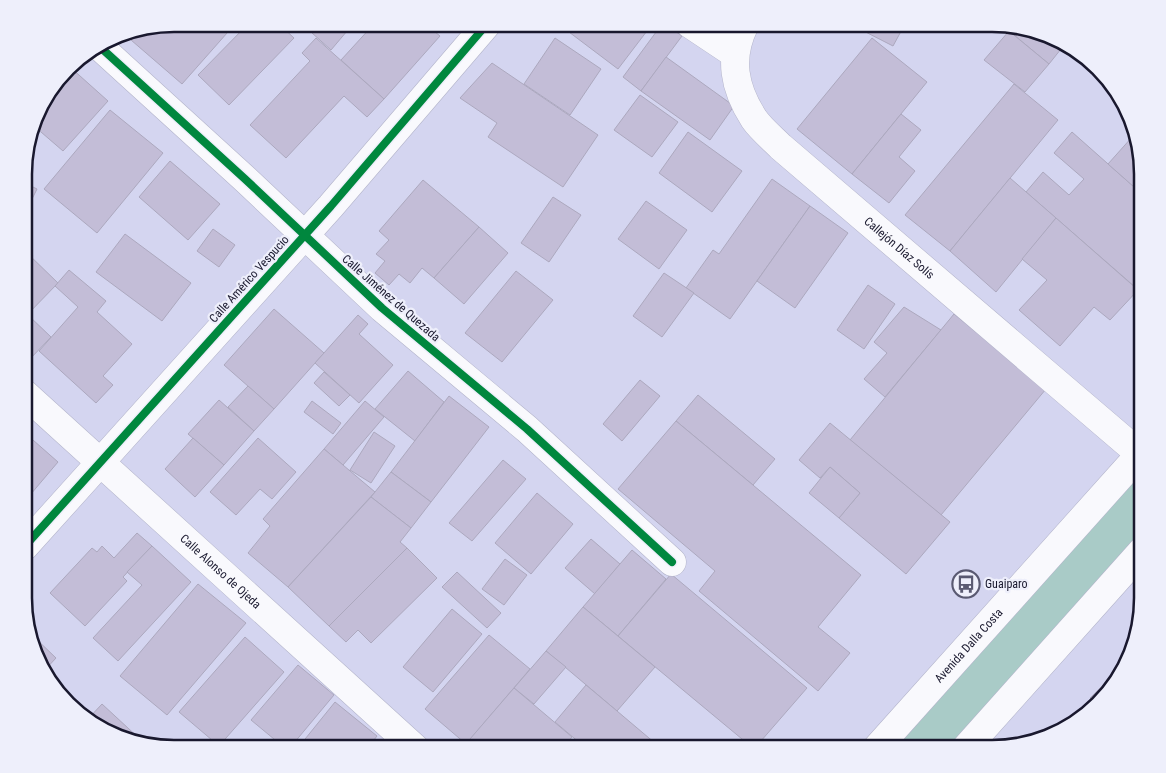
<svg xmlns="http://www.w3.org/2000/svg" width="1166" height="773" viewBox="0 0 1166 773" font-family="'Roboto Condensed',sans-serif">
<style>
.green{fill:#a9cbc7}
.building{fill:#c3bdd7;stroke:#aca8be}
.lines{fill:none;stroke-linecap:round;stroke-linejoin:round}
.minor-casing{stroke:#b3b4ca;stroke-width:29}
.minor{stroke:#f9f9fd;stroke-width:28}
.cycleway-casing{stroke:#eeeffb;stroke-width:11}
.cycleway{stroke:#00873e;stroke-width:8}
.labels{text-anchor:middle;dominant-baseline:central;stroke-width:4.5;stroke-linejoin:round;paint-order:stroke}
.street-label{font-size:12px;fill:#19182e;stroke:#eeeffb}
.poi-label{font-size:12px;fill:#19182e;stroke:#eeeffb;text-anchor:start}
.rim{fill:none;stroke:#19182e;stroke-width:2.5}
</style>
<rect width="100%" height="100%" fill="#d4d5f0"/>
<path class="green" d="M1142,452V551L965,749H876Z"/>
<g class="building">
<path d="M174,24H235L182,84L131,40L140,31Z"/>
<path d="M248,24H279L294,38L229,105L198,75Z"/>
<path d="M302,24H353L331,50Z"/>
<path d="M372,24H425L440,36L384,99L341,60L373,25Z"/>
<path d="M562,24H646L650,27L618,69L561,26Z"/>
<path d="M662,24H665L682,36L641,91L623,77Z"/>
<path d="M850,24H905L893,46Z"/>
<path d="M1002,25L1040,32L1065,44L1049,64Z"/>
<path d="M1009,31L1049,64L1025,92L984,60Z"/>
<path d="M316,38L384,99L367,117L344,96L286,158L250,125L310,61L302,53Z"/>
<path d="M555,38L601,69L570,115L524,84Z"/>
<path d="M872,38L927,82L852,174L797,129Z"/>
<path d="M666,57L734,106L710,140L641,91Z"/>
<path d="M492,63L598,135L563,187L488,137L497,123L460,98Z"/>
<path d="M70,67L108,101L63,151L34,126L36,120L50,104L45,100Z"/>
<path d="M1014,84L1058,120L950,251L905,215Z"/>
<path d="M640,95L678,122L652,157L614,130Z"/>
<path d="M110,110L163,153L97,233L44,189Z"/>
<path d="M901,114L921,130L899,157L915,171L889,203L852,174Z"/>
<path d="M688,132L742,171L712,212L659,173Z"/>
<path d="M1072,132L1142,194V293L1026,192L1043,172L1069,195L1084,179L1054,153Z"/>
<path d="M1133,136L1142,165V194L1108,164Z"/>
<path d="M170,161L220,204L188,240L139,197Z"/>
<path d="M1010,178L1056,218L996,292L950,251Z"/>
<path d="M772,179L810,206L730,319L686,288L713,250L719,254Z"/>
<path d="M423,180L479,227L434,278L422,268L410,283L399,274L389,285L375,273L385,261L376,254L389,240L379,231Z"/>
<path d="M25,183L37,189L25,213Z"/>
<path d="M553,197L581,215L549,262L521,243Z"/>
<path d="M646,201L687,230L659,269L618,239Z"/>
<path d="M810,206L848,233L795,308L757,281Z"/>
<path d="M1056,218L1138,290L1110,320L1094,307L1060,346L1019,310L1047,280L1022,259Z"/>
<path d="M479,227L508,253L464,304L434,278Z"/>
<path d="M213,229L235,245L219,267L197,251Z"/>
<path d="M125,234L191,283L162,321L96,272Z"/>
<path d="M25,251L58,283L25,317Z"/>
<path d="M69,270L106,301L97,312L132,344L103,376L113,385L96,403L39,351L78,307L55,286Z"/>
<path d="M516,271L553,300L502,362L465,333Z"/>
<path d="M664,273L694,293L662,337L633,316Z"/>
<path d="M868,285L895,304L864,349L837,330Z"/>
<path d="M904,307L941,330L885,397L864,379L887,353L874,342Z"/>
<path d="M274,309L324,353L274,409L224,365Z"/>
<path d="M954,314L1046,389L941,515L850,440Z"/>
<path d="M28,315L51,337L29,360L25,356V317Z"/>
<path d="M358,315L368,324L359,334L393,365L359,403L315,363Z"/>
<path d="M408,371L444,402L415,441L375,409Z"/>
<path d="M324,372L350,395L339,406L314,383Z"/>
<path d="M640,380L660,396L622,441L603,424Z"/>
<path d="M248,386L274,409L254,431L228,407Z"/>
<path d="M698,395L775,459L753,485L676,421Z"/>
<path d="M449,396L489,427L431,502L391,472Z"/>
<path d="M219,400L254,431L224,465L188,434Z"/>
<path d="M312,401L341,423L333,434L304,412Z"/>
<path d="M365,401L384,417L343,465L324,449Z"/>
<path d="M676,421L861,575L818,627L850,653L818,691L699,591L715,571L618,489Z"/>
<path d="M830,423L950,522L906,574L839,518L860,493L830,467L820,478L799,460Z"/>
<path d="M374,432L395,446L371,483L350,470Z"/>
<path d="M25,433L58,462L25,501Z"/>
<path d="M193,438L224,465L195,497L165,469Z"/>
<path d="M258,438L296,472L272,499L260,489L236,515L210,492Z"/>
<path d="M324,449L375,492L288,587L248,553L270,526L263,519Z"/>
<path d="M503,460L526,479L472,541L449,523Z"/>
<path d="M830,467L860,493L839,518L809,493Z"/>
<path d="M391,472L431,502L411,528L371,497Z"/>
<path d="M537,493L573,524L531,574L495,543Z"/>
<path d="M371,497L411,528L400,542L407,548L329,626L288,587Z"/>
<path d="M137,533L152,546L123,577L127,581L85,626L50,593L92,548L97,552L102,546L114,558Z"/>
<path d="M591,539L620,564L595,594L565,568Z"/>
<path d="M152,546L191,582L118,661L93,638L142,585L127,572Z"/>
<path d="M407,548L437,578L371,643L358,630L346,642L329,626Z"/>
<path d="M632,550L666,579L618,636L583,607Z"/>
<path d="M505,559L527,575L504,605L482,589Z"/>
<path d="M457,572L501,613L487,628L442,587Z"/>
<path d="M671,574L807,688L754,749L618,636Z"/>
<path d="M198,584L246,623L167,715L120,676Z"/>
<path d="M583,607L655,667L617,711L546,651Z"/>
<path d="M452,609L482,634L433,692L403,667Z"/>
<path d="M31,634L56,658L43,672Z"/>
<path d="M489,635L530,669L466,744L425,709Z"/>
<path d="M245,637L284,672L219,746L179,712Z"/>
<path d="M546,651L566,667L534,704L514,688Z"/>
<path d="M298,665L334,695L289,749H286L251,720Z"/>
<path d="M1122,667L1117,683L1095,703L1090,698Z"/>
<path d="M586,685L617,711L662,749H587L555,722Z"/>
<path d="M58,686L87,713L84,717L57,688Z"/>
<path d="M514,688L572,737L562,749H473L476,745L470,739Z"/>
<path d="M335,702L377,736L367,749H297Z"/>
<path d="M1094,702L1095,703L1065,730Z"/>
<path d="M102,704L142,741L139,744L126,741L90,724L87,720Z"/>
</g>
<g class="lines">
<g class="minor-casing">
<g id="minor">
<path d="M690,24L735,54"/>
<path id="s1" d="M745,24C728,58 734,88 754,119C761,129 772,138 781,147L1140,454"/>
<path d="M99,46L245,179L382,308L527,429L672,562"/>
<path id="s2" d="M25,394L416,749"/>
<path d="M25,546L331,206L487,24"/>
<path id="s3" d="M876,749L1142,452"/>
<path d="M965,749L1142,551"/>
</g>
</g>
<use href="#minor" class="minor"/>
<g class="cycleway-casing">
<g id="cycleway">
<path d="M99,46L245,179L382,308L527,429L672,562"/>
<path d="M25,546L331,206L487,24"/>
</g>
</g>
<use href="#cycleway" class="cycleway"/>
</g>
<defs>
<g id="bus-ring" transform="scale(1.4375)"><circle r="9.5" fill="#eeeffb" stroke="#5a5a72" stroke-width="1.5"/><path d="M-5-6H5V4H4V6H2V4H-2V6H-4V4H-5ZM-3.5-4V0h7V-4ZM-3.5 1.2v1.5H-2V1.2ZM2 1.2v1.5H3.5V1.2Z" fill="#5a5a72"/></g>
</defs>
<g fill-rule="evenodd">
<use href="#bus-ring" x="966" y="584"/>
</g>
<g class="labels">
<g class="street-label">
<text stroke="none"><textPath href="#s1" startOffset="295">Callejón Díaz Solís</textPath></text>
<text transform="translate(249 279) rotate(-48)">Calle Américo Vespucio</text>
<text transform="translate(391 298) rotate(41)">Calle Jiménez de Quezada</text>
<text stroke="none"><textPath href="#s2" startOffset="264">Calle Alonso de Ojeda</textPath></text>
<text stroke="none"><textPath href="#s3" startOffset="139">Avenida Dalla Costa</textPath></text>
</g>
<g class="poi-label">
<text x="985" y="584">Guaiparo</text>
</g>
</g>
<path d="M0 0H1166V773H0ZM174 32H992A142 142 0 0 1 1134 174V598A142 142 0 0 1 992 740H174A142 142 0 0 1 32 598V174A142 142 0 0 1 174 32Z" fill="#eeeffb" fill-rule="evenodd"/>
<path class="rim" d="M174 32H992A142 142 0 0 1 1134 174V598A142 142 0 0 1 992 740H174A142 142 0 0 1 32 598V174A142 142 0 0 1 174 32Z"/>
</svg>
